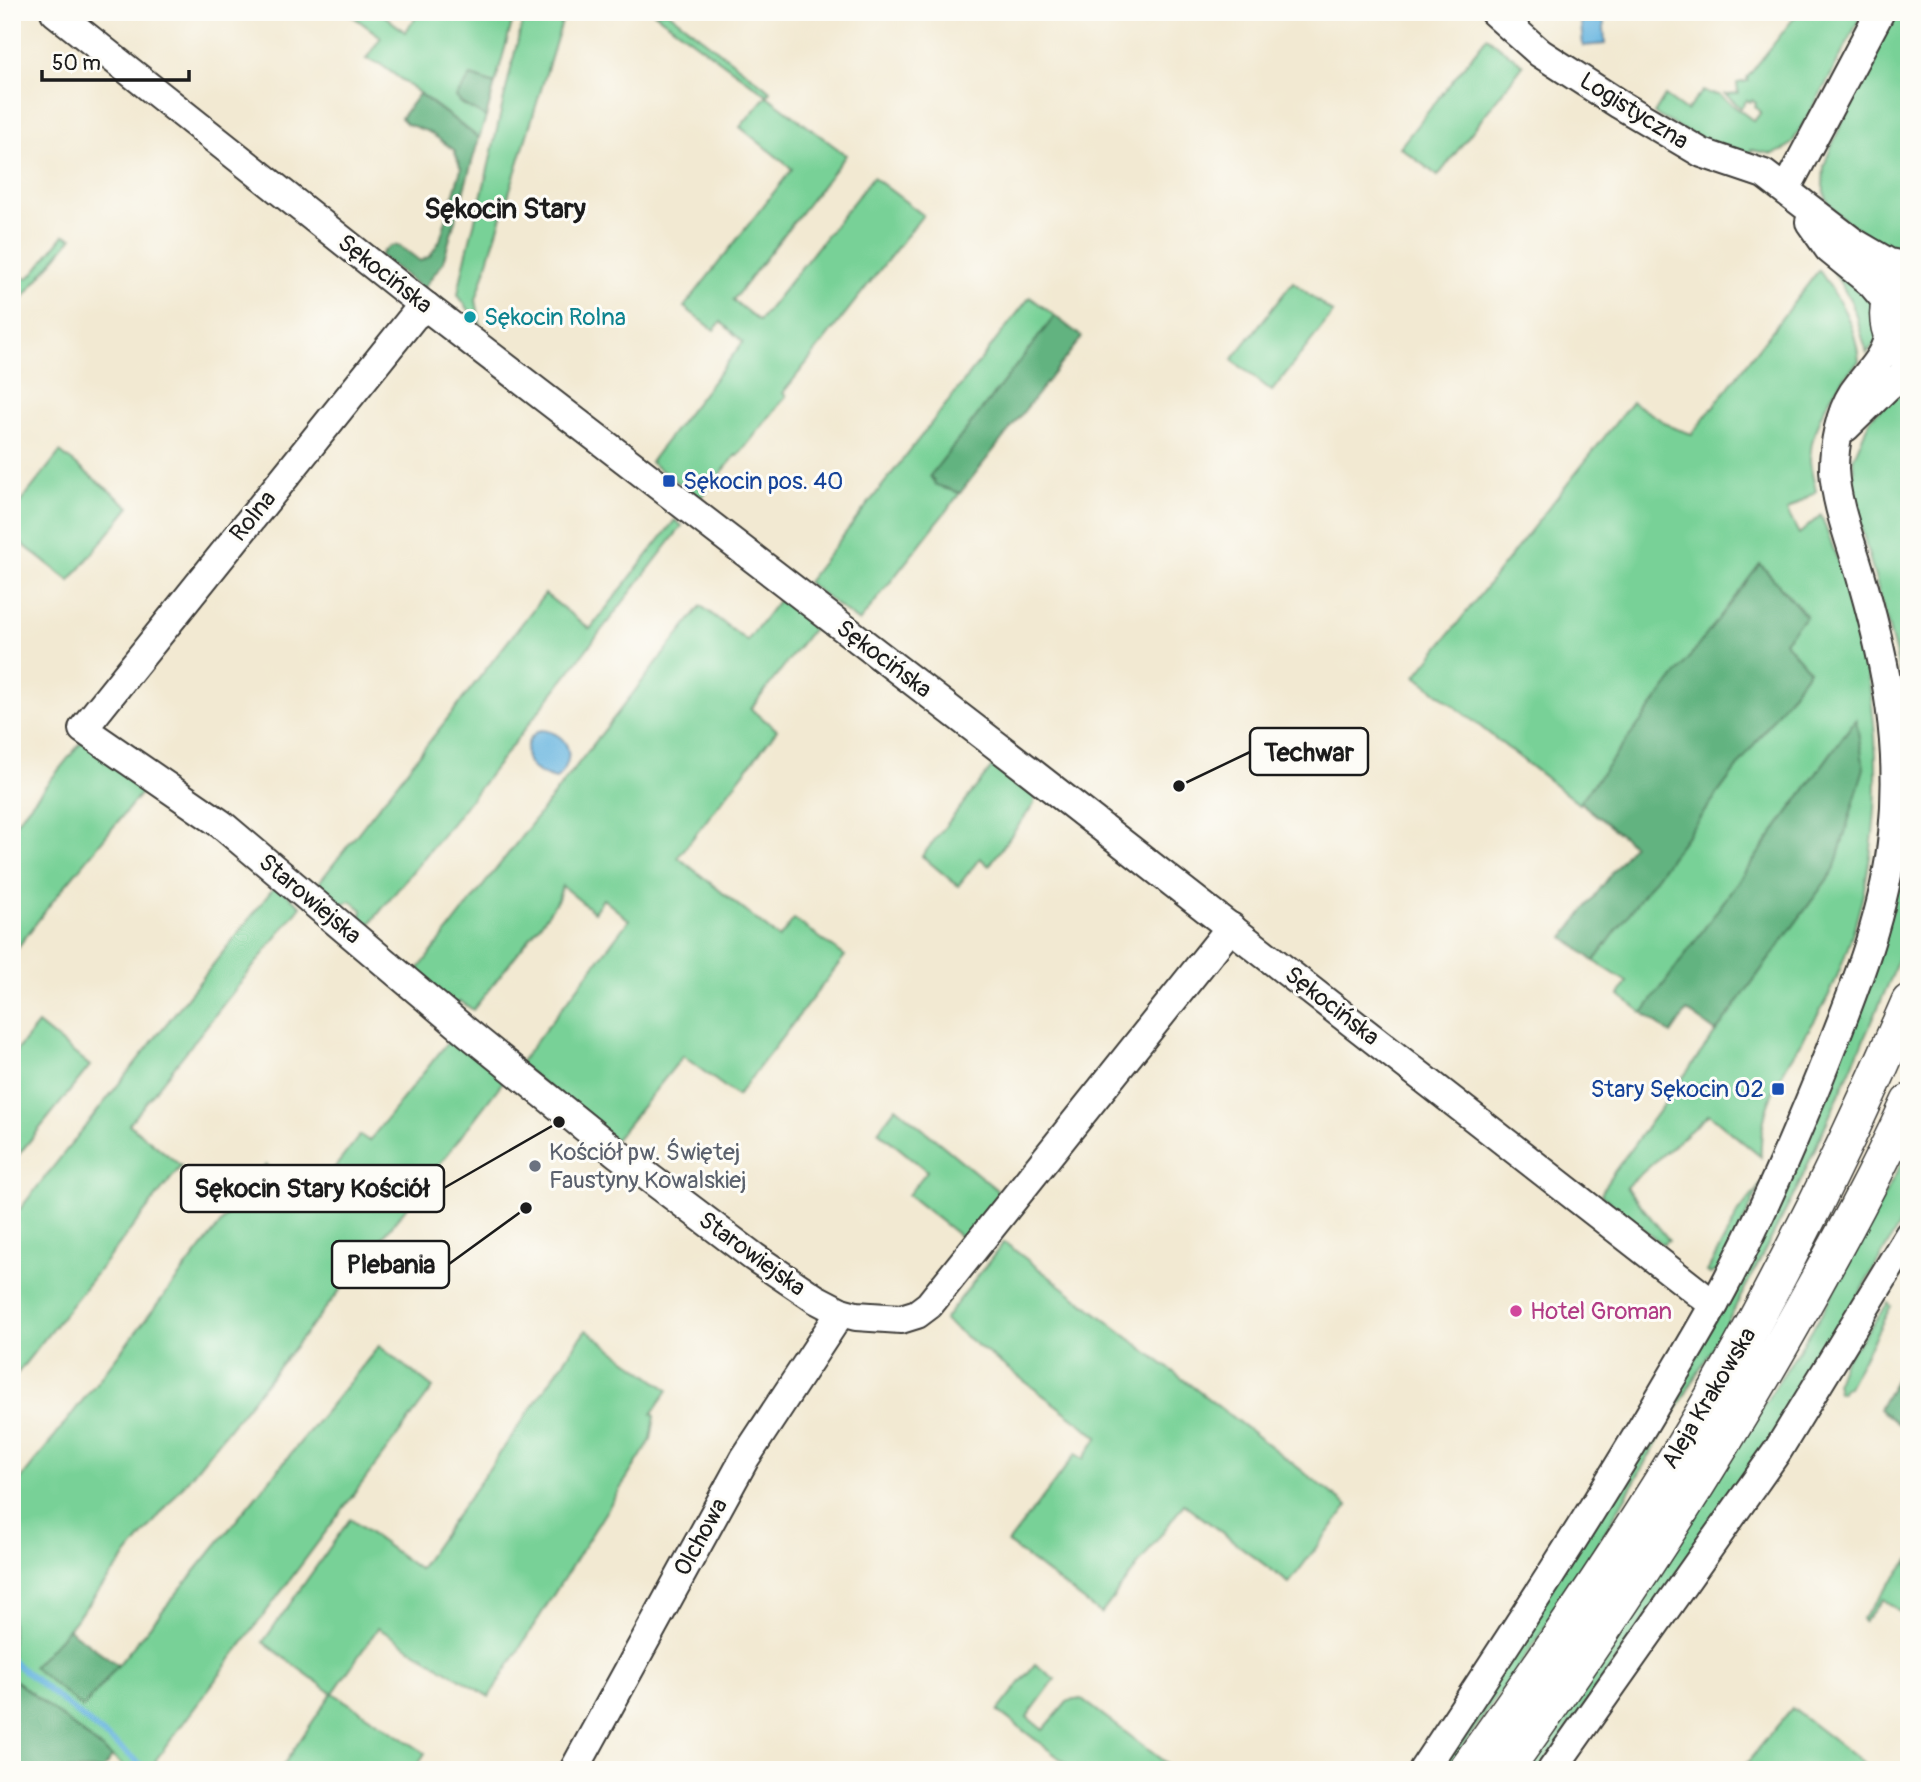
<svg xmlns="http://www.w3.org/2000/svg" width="1921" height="1782" viewBox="0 0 1921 1782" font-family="Pangolin,sans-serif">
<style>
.green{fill:#78d197;stroke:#4a765a;stroke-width:2}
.forest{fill:#62b380;stroke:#3f684e;stroke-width:2}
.water{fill:#64b3df;stroke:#40687e;stroke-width:2}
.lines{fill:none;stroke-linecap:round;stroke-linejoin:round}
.stream{stroke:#64b3df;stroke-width:6}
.minor-casing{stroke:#3c3b37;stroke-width:32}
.major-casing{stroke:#3c3b37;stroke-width:38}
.minor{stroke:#fff;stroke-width:28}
.major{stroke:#fff;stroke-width:35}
.culture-dot{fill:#0f9aa8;stroke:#fdfcf7;stroke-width:2.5}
.transit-dot{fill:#1a4fb4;stroke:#fdfcf7;stroke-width:2.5}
.worship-dot{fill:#6b7280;stroke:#fdfcf7;stroke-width:2.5}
.hotel-dot{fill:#d1479c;stroke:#fdfcf7;stroke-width:2.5}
.labels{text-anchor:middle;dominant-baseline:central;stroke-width:6;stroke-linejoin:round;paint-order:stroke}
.street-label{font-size:24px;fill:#1c1c1c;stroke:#fdfcf7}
.culture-label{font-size:24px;fill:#0d838f;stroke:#fdfcf7;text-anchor:start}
.transit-label{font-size:24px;fill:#164399;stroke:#fdfcf7;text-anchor:start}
.worship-label{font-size:24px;fill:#5b616d;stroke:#fdfcf7;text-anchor:start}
.hotel-label{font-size:24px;fill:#b23c85;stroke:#fdfcf7;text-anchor:start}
.quarter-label{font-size:28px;font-weight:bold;fill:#1c1c1c;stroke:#fdfcf7}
.leader{fill:none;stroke:#1c1c1c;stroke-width:2.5}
.callout-dot{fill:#1c1c1c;stroke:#fdfcf7;stroke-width:2.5}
.callout{fill:#fdfcf7;stroke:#1c1c1c;stroke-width:2.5}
.callout-label{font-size:26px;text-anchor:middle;font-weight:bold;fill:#1c1c1c}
</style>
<rect width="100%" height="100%" fill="#fdfcf7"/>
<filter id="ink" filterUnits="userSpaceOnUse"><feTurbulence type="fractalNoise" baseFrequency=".0143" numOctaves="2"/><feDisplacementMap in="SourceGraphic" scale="14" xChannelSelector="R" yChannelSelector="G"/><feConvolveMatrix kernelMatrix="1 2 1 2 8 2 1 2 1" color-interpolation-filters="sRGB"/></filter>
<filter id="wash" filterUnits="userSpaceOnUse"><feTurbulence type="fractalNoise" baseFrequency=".00686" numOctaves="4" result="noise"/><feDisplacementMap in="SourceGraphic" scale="28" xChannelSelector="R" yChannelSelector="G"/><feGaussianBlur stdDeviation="1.57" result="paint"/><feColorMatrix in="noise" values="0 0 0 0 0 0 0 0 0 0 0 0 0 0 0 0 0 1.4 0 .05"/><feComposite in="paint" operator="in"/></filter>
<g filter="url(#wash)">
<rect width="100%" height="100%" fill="#f2e9d2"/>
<g class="green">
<path d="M347,12H380L405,32L420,12H515L495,84L471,76L461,103L486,117L479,138L410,86L380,64L366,59L381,37Z"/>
<path d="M525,12H565L476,300L481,327L458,295C465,252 478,212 488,169C500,117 511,64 525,12Z"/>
<path d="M653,12H668L763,85L770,91L767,96L846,155L733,300L759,321L873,177L923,215L783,393L786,396L738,456L736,455L700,499L650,462L743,342L721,322L714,330L684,307L792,169L740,127L767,95Z"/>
<path d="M1796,12H1863L1830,77L1792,143L1784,150L1772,154L1751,150L1749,155L1703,141L1654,114L1665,96L1686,111L1703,91L1709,94L1719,95L1754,121L1761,112L1755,106L1756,103L1752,100L1750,102L1747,100L1741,108L1725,94L1738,93L1737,83L1748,81L1747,78L1797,14Z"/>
<path d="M1892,12H1909V253H1892L1836,213L1827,200L1823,186L1824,166L1831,147Z"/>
<path d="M1487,37L1523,65L1438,176L1400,147Z"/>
<path d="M64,235L72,238L22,299L12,291V276L27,278L32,275Z"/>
<path d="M1821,250L1869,289L1879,338L1867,353L1852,303Z"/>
<path d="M1819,270C1839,300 1856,324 1859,361C1834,388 1812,420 1810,459C1810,469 1814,481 1816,491L1787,511L1799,534L1821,515C1835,553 1850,592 1859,631C1887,750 1882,871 1834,984C1808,1045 1757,1084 1761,1157L1709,1114L1626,1187L1669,1240L1662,1244L1601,1195L1606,1183L1834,870L1855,720L1643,1013L1619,995L1627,982L1594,961L1809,670L1784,641L1806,615L1760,564L1579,804L1416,676L1632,402L1674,428L1692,434Z"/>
<path d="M1293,282L1333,313L1272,391L1232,360Z"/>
<path d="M1030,297L1055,316L930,476L943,488L960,493L859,622L807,582Z"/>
<path d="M1898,396L1909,398V744L1903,690L1895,651L1855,505L1853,459L1870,419L1892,397Z"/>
<path d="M60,452L130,507L70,581L12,536V513Z"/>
<path d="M675,520L682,526L453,822L365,930L359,926L362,910L351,901L334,906L314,889L545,594L590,629Z"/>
<path d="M781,597L817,623L751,709L777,730L678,857L779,938L794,919L845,956L737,1096L683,1056L615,1140L519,1064L629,920L603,899L594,912L562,886L558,899L546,917L473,1010L460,1001L451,1009L413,976L701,606L747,641Z"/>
<path d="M83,740L147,786L55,898L12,955V827Z"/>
<path d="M996,762L1035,793L1034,804L989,866L980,858L958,886L922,856Z"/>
<path d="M1909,806V924L1892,976L1797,1189L1727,1323L1583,1570L1518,1668L1446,1770H1432L1734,1289Z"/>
<path d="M276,885L301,906L129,1124L181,1166L12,1380V1219Z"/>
<path d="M38,1024L90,1066L12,1163V1056Z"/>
<path d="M452,1037L505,1079L403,1212L68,1629L34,1667L83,1708L379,1346L433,1388L155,1761L165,1770H129L12,1678V1491L266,1165L310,1199L360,1135L369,1141Z"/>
<path d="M896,1107L1003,1195L966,1241L908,1195L927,1171L878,1131Z"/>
<path d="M1909,1148V1208L1794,1407L1539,1770H1517L1702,1501L1823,1312Z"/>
<path d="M1761,1184L1722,1268L1710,1274L1707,1272L1739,1212Z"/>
<path d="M1004,1242L1348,1506L1289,1583L1184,1504L1101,1614L1008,1543L1076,1454L1083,1459L1098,1437L944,1320Z"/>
<path d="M1888,1303L1891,1306L1848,1387L1844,1388L1841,1393L1838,1392L1836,1382L1843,1363Z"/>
<path d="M586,1330L668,1390L652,1414L655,1416L651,1440L489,1697L378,1628L333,1693L425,1753L414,1770H280L332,1693L263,1642L350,1519L419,1569Z"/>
<path d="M1909,1560V1618L1883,1599L1864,1622L1862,1619Z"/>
<path d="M1035,1664L1055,1679L1027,1717L1043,1730L1068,1701L1082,1699L1175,1770H1075L998,1711Z"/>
<path d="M1792,1708L1872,1770H1741Z"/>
</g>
<g class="forest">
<path d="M471,76L495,84L486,117L461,103L456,97Z"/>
<path d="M419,94L479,138L443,262L423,289L380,256C393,235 405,250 420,261L430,256L440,240L461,169L454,150L429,132L407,124L401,118Z"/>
<path d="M1055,316L1082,337L960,493L936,485L930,476Z"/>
<path d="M1760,564L1806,616L1784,641L1809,670L1594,961L1564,937L1633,845L1580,802Z"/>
<path d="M1856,719L1864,768L1834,870L1716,1032L1687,1011L1671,1034L1643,1013Z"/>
<path d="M1909,1355V1432L1879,1409Z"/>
<path d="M68,1629L118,1665L83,1708L33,1667Z"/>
<path d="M12,1678L112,1757L102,1770H12Z"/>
</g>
<g class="water">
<path d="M1580,12H1603L1605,44L1583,46Z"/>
<path d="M541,730C571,733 577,760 556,779C540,775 522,767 527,746C529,738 534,733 541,730Z"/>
</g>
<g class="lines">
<path class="stream" d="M12,1661L148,1770"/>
</g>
</g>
<g filter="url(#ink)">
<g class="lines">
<g class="minor-casing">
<g id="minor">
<path d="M55,12L406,291L1031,772L1714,1305"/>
<path d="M1494,12L1540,53L1619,104L1702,153L1764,174L1853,242L1889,263L1909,267"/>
<path d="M1786,189L1880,12"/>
<path d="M1810,222L1829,249L1871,283L1888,303"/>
<path d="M427,307L414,316L83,729L221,824L467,1032L618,1154L754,1257L816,1299L841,1312L856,1316L901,1319L917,1314L929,1305L1231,927"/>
<path d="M1846,427L1888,386L1909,370"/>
<path d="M574,1770L745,1458L841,1312"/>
<path d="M1423,1770C1508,1642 1592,1514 1669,1382C1691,1345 1713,1309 1732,1271C1765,1208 1793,1142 1820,1076C1851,998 1885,918 1893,834C1902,745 1887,668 1863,584C1853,546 1836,508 1834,469C1834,444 1840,413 1853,393C1867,372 1886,358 1889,332"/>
<path d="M1552,1770L1778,1450L1909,1235"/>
</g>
</g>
<g class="major-casing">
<g id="major">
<path d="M1909,271C1881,294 1880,335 1909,358"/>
<path d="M1466,1770C1568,1628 1672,1475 1755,1321C1811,1217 1862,1111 1909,1002"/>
<path d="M1505,1770C1612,1621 1712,1469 1801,1310C1839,1242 1877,1173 1909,1102"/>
</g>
</g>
<use href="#minor" class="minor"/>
<use href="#major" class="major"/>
</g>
</g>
<circle class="culture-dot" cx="470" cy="317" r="7"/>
<g class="transit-dot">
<rect x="662" y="474" width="14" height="14" rx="3.5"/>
<rect x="1771" y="1082" width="14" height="14" rx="3.5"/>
</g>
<circle class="worship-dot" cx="535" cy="1166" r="7"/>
<circle class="hotel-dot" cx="1516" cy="1311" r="7"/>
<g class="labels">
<g class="street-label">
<text transform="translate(1634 111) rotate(32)">Logistyczna</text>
<text transform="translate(385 274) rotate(38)">Sękocińska</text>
<text transform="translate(253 516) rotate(-51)">Rolna</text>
<text transform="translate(884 659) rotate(37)">Sękocińska</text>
<text transform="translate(310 899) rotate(40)">Starowiejska</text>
<text transform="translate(1332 1006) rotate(38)">Sękocińska</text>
<text transform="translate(752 1254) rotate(36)">Starowiejska</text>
<text transform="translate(1709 1398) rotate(-59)">Aleja Krakowska</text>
<text transform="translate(701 1537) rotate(-61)">Olchowa</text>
</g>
<g class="culture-label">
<text x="484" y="317">Sękocin Rolna</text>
</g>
<g class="transit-label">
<text x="683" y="481">Sękocin pos. 40</text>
<text x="1764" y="1089" text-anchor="end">Stary Sękocin 02</text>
</g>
<g class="worship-label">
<text x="549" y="1152">Kościół pw. Świętej<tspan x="549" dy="28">Faustyny Kowalskiej</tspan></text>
</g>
<g class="hotel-label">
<text x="1530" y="1311">Hotel Groman</text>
</g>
<g class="quarter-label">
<text x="505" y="209">Sękocin Stary</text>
</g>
</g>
<path class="leader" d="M1179 786L1250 752M559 1122L444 1188M526 1208L449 1264"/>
<g class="callout-dot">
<circle cx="1179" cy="786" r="7"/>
<circle cx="559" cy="1122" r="7"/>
<circle cx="526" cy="1208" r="7"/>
</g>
<g class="callout">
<rect x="1250" y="728" width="118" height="47" rx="7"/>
<rect x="181" y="1165" width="263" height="47" rx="7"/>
<rect x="332" y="1241" width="117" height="47" rx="7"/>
</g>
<g class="callout-label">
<text x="1309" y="761">Techwar</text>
<text x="312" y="1197">Sękocin Stary Kościół</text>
<text x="391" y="1273">Plebania</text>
</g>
<rect width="1921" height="1782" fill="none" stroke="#fdfcf7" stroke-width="42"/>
<path d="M42 70v10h147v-10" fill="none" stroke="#1c1c1c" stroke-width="3.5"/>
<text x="52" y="70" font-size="21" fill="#1c1c1c" stroke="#fdfcf7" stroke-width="5" paint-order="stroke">50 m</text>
</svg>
